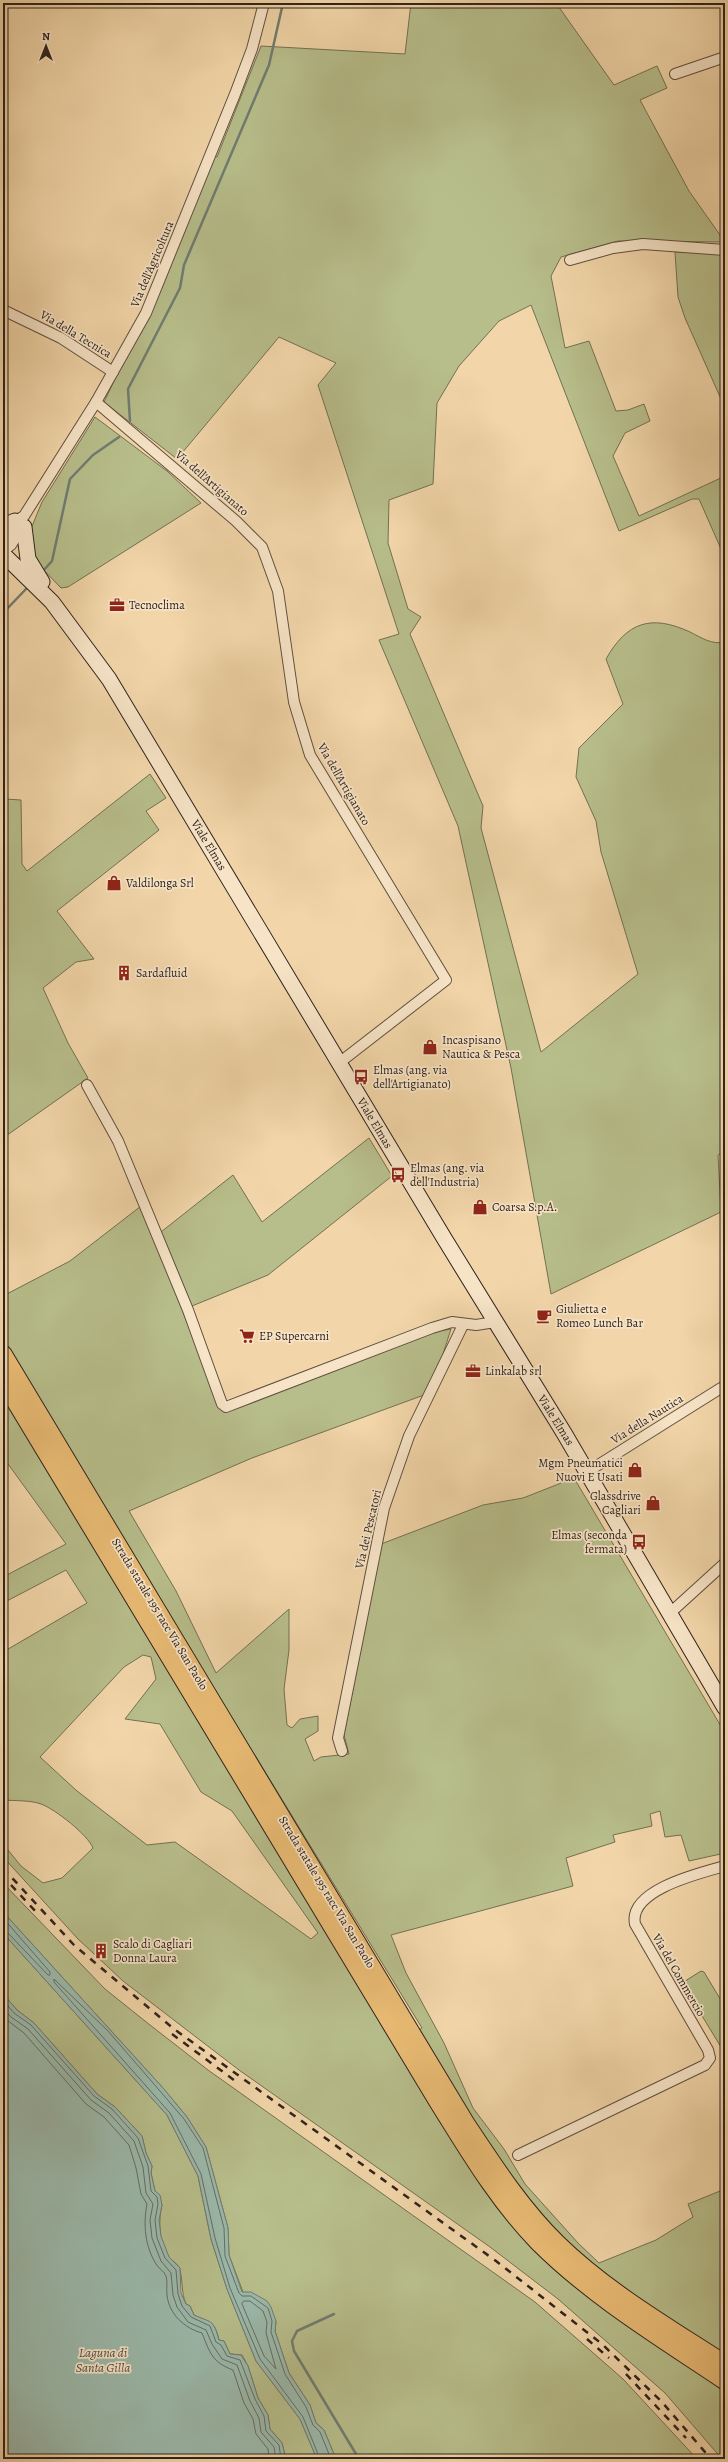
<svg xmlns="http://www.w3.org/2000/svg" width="728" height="2462" viewBox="0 0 728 2462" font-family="Alegreya,serif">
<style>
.green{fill:#b7be8b;stroke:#737054;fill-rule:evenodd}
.water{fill:#9bb9ab;stroke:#707d72}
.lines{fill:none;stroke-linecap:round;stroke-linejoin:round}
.shore{stroke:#656e64;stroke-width:1}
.stream{stroke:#707d72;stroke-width:2.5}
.minor-casing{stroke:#604f40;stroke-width:12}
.secondary-casing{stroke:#2f221d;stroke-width:17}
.trunk-casing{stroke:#2f221d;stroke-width:19}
.minor{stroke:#f7e4c7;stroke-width:10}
.secondary{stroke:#f7e4c7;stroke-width:15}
.trunk{stroke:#e9bb74;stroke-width:17}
.rail{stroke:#2f221d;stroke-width:2.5;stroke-dasharray:7 7;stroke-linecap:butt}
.labels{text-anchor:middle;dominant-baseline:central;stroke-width:3.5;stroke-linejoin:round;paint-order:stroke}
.street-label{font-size:12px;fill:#2f221d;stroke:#f7e4c7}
.poi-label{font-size:12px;fill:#2f221d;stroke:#f7e4c7;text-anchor:start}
.water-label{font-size:13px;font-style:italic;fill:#4f4f48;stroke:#f7e4c7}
</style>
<rect width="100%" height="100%" fill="#f2d6a9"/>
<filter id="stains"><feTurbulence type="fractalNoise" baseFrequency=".005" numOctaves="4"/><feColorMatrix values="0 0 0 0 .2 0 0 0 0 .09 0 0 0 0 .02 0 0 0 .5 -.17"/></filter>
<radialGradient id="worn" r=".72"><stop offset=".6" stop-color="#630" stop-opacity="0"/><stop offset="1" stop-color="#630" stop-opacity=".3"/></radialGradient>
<g class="green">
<path d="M411,3H556L614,85L657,66L667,88L640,100L689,191L725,242L618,241L561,257L551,276L565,348L589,341L616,411L628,410L644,404L650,421L625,433L613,456L639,516L725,476V558L699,499H692L619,531L531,305L499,321L459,366L437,403L433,484L389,500L388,543L408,609L421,617L410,634L483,806L481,828L541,1052L638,974L601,852L596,821L576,777L579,748L623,704L606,659C627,622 651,614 690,632C702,638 712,645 725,642V1152L718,1155L721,1212L551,1294L511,1068L458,826L379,640L399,634L318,385L336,363L279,337L177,459L104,402L174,255L213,156L217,157L261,46L405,54Z"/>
<path d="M675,252H720L725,263V408L685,318L678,297Z"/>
<path d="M95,417L167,471L201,503L68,587L61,588L35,561L30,531L42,502Z"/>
<path d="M3,764L5,799L21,800L22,864L27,871L150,774L166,798L146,811L159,830L57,911L94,959L76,962L43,988L68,1043L88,1078L3,1138Z"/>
<path d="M369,1138L392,1176L268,1275L192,1306L161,1232L233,1175L262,1222Z"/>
<path d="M141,1206L221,1408L439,1331L451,1329L443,1354L424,1395L252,1458L129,1511L176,1591L216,1673L289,1609V1650L284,1689L287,1725L292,1728L300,1719L318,1716V1731L305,1739L314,1761L321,1757L349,1754L344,1735L381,1544L483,1505L523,1498L574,1478L725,1733V1853L689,1861L681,1835L665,1837L660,1811L650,1814L652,1826L613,1835L615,1842L566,1858L573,1886L391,1935L406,1973L444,2043L473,2108L504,2149L525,2184L578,2243L599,2263L656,2240L693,2217L688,2204L725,2189V2459H722L665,2393L558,2299L490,2247L239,2070L123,1981L78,1939L3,1857V1844L21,1866L43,1883L62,1878L93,1848C88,1835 55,1809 41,1804C30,1800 15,1801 3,1800V1652L87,1603L66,1570L3,1603V1577L66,1544L3,1457V1392L419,2030L422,2028L3,1344V1296L70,1261ZM143,1655L151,1657L156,1679L125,1719L160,1724L201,1792L232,1811L318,1933L311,1939L175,1842L147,1845L77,1791L40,1757L124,1667Z"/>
<path d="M3,1883L105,1989L150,2025L208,2070L535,2302L623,2379L697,2459H336L324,2430L316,2423L310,2405L289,2373L275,2331L276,2321L243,2292L229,2255L228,2228L206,2147L187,2117L163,2088L3,1912Z"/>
<path d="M3,1933L167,2115L198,2176L211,2239L227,2289L256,2361L300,2419L317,2459H286L282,2443L270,2429L268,2415L258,2398L248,2366L242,2355L230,2354L224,2341L219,2340C214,2319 210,2323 194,2315L190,2306L186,2304C181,2292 183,2282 180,2270C179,2264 172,2261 168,2256C159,2240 158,2222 162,2205L155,2191L151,2173L152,2166L146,2153L142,2136L115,2107L97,2094L34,2023L17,2010L3,1994Z"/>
<path d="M701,1971L704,1972L725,2007L724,2052L682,1983Z"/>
</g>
<g class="water">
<path d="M3,1912L163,2088L187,2117L206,2147L228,2228L229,2255L242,2292H251L267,2301L271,2307L276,2321L275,2331L289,2373L310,2405L316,2423L324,2430L336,2459H317L300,2419L256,2361L227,2289L211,2239L198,2176L167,2115L3,1933Z"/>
<path d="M3,1994L17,2010L34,2023L97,2094L115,2107L142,2136L146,2153L152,2166L151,2173L155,2191L160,2195L162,2205L159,2220L161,2236L169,2257L180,2268L181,2293L186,2304L190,2306L194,2315C211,2323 213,2318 219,2340L224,2341L230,2354L241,2355L248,2366L258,2398L268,2415L270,2429L282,2443L286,2459H3Z"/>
</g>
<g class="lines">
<g class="shore">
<path d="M3,1918L50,1972V1975H48L7,1932L3,1931"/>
<path d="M3,2000L14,2013L31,2025L94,2096L112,2109L138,2138L148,2166L151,2191L157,2197L158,2204L155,2220L157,2238L165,2258L176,2270L178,2294L182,2306L191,2317L210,2326L216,2342L221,2345L227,2356L240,2360L255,2399L264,2416L266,2431L279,2445L281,2459"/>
<path d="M3,2008L11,2017L28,2029L91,2100L109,2113L134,2141L143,2167L146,2193L153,2204L150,2220L152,2238L161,2261L171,2273L173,2295L177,2307L188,2322L206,2330L212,2344L222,2359L237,2365L250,2401L259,2418L261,2432L274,2447L276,2459"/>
<path d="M3,2017L24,2033L86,2104L104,2117L129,2145L136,2168L141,2194L147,2204C143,2225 145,2246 156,2264C158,2268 164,2271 166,2276C168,2282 166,2289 167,2295C169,2314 184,2328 202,2333C210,2353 212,2362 233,2370L244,2403L253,2419L256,2434L268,2449L269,2459"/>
<path d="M244,2301H250L263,2311L267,2322L266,2333L276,2369L264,2356L242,2304Z"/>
<path d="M320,2459L303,2417L260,2359L230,2288L215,2238L201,2174L170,2113L54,1982V1979L108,2031L160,2091L184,2119L203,2148L224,2228L225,2256L239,2293L242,2296H251L268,2308L272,2321L271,2332L285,2374L306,2407L313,2425L320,2432L331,2459"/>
</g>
<g class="stream">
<path d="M130,421L128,389L180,288L184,265L269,65L283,3"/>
<path d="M42,572L52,561L70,479L93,455L119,437"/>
<path d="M3,613L27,588"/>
<path d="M334,2314L297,2331L292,2341L294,2351L359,2459"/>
</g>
<g class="minor-casing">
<g id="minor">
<path d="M675,74L725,57"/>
<path d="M570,260L613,248L643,244L725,250"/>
<path d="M3,310L61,338L113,372"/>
<path d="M96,402L236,521L262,547L278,591L294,702L310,755L446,980L339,1063"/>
<path d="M3,546L15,521L24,516L96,402L146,313L235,94L252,49L264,3"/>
<path d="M3,551L11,545L24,525"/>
<path d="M87,1085L118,1141L188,1310L222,1404L226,1407L432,1328L452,1322L476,1325L495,1322"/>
<path d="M587,1472L721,1388"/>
<path d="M669,1614L725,1563"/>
<path d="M342,1751L338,1738L384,1508L409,1436L463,1325"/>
<path d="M518,2155L705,2065L710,2058L708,2050L635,1924C628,1890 700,1873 725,1866"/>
</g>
</g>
<g class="secondary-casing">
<g id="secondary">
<path d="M3,526L15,521"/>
<path d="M24,527L28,559L42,582"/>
<path d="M3,554L52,602L109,679L444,1238L564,1433L725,1708"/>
</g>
</g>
<g class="trunk-casing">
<g id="trunk">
<path d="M3,1354L465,2122C493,2164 521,2208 557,2243C606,2291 668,2327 725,2364"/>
<path d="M3,1381L438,2102C468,2150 498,2201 538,2242C593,2297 661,2338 725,2381"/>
</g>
</g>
<use href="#minor" class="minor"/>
<use href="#secondary" class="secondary"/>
<use href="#trunk" class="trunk"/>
<g class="rail">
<path d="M3,1868L74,1945L174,2029L496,2261L602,2344L662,2402L711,2459"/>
<path d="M11,1885L38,1914"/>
<path d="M172,2034L238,2083"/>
<path d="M587,2339L609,2358"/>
<path d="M626,2374L686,2438"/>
</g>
</g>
<defs>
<g id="office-bare" transform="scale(1.2)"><path d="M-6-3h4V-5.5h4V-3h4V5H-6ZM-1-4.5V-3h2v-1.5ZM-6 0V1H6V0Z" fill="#8f2418" stroke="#f7e4c7" stroke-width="2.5" paint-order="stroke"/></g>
<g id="shop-bare" transform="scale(1.2)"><path d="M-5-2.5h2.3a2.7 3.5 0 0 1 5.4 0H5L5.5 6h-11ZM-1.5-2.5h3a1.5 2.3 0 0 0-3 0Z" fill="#8f2418" stroke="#f7e4c7" stroke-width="2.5" paint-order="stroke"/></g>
<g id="building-bare" transform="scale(1.2)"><path d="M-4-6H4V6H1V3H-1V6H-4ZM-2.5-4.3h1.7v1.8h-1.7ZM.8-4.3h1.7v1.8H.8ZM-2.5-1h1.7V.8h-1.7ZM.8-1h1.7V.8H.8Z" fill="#8f2418" stroke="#f7e4c7" stroke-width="2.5" paint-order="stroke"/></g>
<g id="bus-bare" transform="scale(1.2)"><path d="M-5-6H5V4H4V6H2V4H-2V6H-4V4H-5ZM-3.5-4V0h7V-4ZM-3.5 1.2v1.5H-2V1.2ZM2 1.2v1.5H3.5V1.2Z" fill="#8f2418" stroke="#f7e4c7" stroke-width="2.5" paint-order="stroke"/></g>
<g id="cafe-bare" transform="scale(1.2)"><path d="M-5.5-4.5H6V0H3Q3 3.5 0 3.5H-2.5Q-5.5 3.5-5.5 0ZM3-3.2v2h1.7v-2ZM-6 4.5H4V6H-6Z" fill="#8f2418" stroke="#f7e4c7" stroke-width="2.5" paint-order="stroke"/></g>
<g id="supermarket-bare" transform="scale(1.2)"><path d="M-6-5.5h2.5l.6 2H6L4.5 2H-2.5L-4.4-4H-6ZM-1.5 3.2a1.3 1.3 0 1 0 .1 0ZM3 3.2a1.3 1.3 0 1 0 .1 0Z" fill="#8f2418" stroke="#f7e4c7" stroke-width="2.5" paint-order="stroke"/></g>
</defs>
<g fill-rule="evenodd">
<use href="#office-bare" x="117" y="605"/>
<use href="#shop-bare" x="114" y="883"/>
<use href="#building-bare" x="124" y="973"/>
<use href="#shop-bare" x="430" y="1047"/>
<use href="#bus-bare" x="361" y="1077"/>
<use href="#bus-bare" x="398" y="1175"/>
<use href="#shop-bare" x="480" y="1207"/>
<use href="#cafe-bare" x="544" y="1316"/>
<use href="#supermarket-bare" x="247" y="1336"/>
<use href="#office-bare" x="473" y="1371"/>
<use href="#shop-bare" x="635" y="1470"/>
<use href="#shop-bare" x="653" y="1503"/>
<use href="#bus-bare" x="639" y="1542"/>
<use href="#building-bare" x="101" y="1951"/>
</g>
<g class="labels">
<g class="street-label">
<text transform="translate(152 264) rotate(-67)">Via dell'Agricoltura</text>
<text transform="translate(76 334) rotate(31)">Via della Tecnica</text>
<text transform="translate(212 483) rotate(41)">Via dell'Artigianato</text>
<text transform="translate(344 784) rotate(60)">Via dell'Artigianato</text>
<text transform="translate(209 845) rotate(59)">Viale Elmas</text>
<text transform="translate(375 1123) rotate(59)">Viale Elmas</text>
<text transform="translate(647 1419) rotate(-32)">Via della Nautica</text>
<text transform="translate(556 1420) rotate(58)">Viale Elmas</text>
<text transform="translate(368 1529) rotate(-77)">Via dei Pescatori</text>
<text transform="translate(160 1614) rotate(59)">Strada statale 195 racc Via San Paolo</text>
<text transform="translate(327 1892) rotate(59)">Strada statale 195 racc Via San Paolo</text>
<text transform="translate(679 1975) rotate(60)">Via del Commercio</text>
</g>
<g class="poi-label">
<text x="129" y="605">Tecnoclima</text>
<text x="126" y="883">Valdilonga Srl</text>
<text x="136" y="973">Sardafluid</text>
<text x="442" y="1040">Incaspisano<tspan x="442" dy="14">Nautica &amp; Pesca</tspan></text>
<text x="373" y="1070">Elmas (ang. via<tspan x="373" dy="14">dell'Artigianato)</tspan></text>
<text x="410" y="1168">Elmas (ang. via<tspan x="410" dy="14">dell'Industria)</tspan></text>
<text x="492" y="1207">Coarsa S.p.A.</text>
<text x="556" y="1309">Giulietta e<tspan x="556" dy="14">Romeo Lunch Bar</tspan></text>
<text x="259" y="1336">EP Supercarni</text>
<text x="485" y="1371">Linkalab srl</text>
<text x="623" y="1463" text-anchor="end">Mgm Pneumatici<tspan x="623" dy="14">Nuovi E Usati</tspan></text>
<text x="641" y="1496" text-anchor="end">Glassdrive<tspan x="641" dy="14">Cagliari</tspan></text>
<text x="627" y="1535" text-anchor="end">Elmas (seconda<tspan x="627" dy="14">fermata)</tspan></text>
<text x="113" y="1944">Scalo di Cagliari<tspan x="113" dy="14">Donna Laura</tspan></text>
</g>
<g class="water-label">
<text x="103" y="2352">Laguna di<tspan x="103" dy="15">Santa Gilla</tspan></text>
</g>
</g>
<rect width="728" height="2462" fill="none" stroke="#f2d6a9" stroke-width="16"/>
<rect x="4" y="4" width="720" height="2454" fill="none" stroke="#2f221d" stroke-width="2"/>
<rect x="8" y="8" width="712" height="2446" fill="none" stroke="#2f221d"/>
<g transform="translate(46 46)" stroke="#f7e4c7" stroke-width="3" paint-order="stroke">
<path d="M0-3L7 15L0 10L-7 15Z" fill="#2f221d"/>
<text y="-6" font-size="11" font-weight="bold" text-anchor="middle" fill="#2f221d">N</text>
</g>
<rect width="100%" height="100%" filter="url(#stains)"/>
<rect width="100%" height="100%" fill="url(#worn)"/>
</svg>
